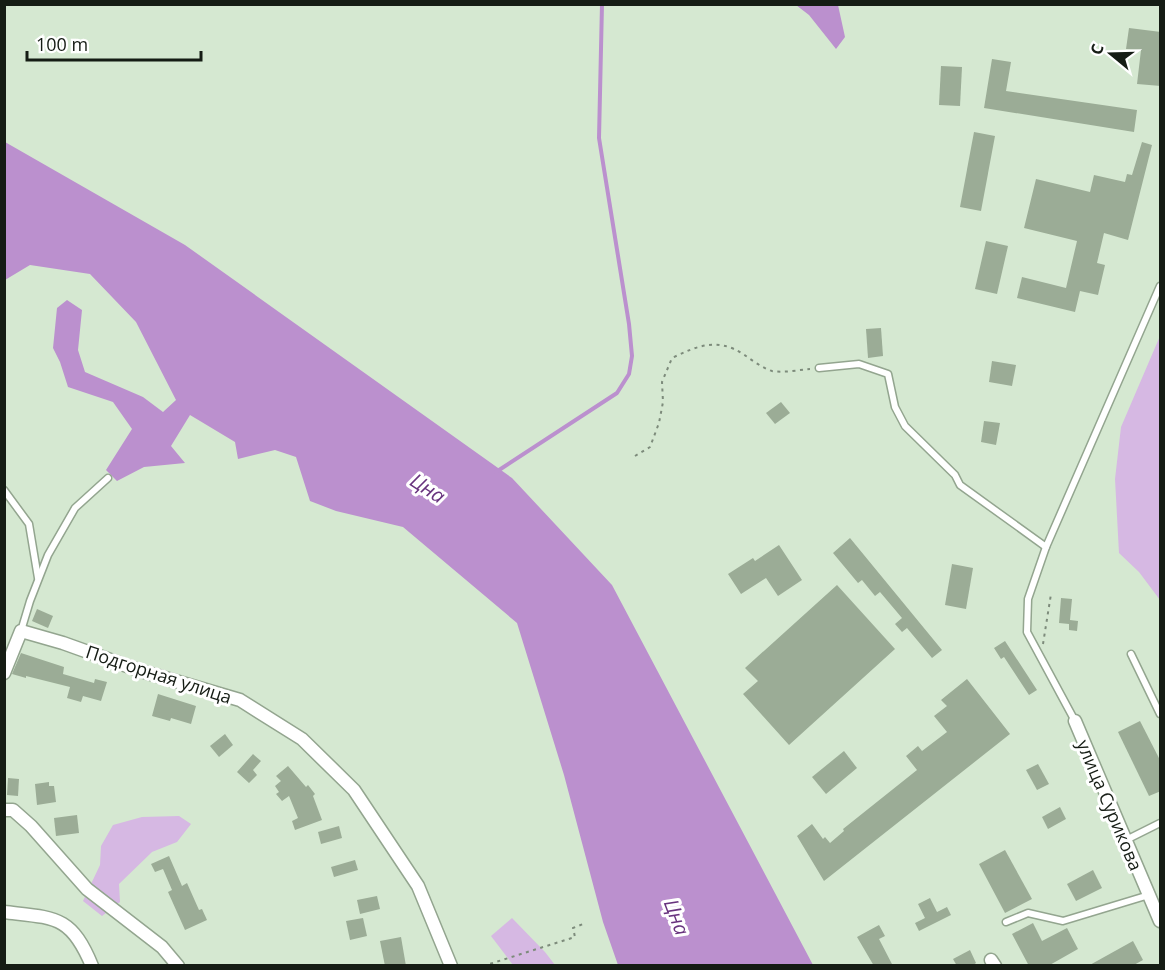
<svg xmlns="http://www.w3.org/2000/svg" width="1165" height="970" viewBox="0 0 1165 970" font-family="'Open Sans',sans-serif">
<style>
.green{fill:#d6b8e3}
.water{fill:#bb90ce}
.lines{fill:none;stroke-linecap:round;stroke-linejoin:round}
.stream{stroke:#bb90ce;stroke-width:4}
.building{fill:#9bac96}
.service-casing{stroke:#93a58f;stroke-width:9}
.minor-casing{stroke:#93a58f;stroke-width:15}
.path{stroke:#7d8b7b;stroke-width:2;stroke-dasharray:3 4.5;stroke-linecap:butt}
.service{stroke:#fff;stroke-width:6}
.minor{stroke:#fff;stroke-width:12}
.labels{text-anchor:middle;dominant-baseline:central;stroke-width:6;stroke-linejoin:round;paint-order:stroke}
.street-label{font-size:18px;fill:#151c14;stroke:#fff}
.water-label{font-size:20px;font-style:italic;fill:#68337e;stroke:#fff}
</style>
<rect width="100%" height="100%" fill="#d5e8d1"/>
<g class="green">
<path d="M1160,336V600L1139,572L1119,553L1115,479L1121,427Z"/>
<path d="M179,816L191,824L177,842L152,852L119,884L120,902L102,916L83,901L100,865L101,846L113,825L142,817Z"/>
<path d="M512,918L545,952L555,965H513L491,936Z"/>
</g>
<g class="water">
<path d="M796,5H838L845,37L836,49L809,15Z"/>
<path d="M5,142L185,245L512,478L612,585L813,965H618L603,922L564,775L517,623L403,527L336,511L310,501L296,457L275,450L238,459L235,442L190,415L171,446L185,463L144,467L117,481L106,470L132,429L113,402L68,387L60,362L53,348L57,308L67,300L82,310L78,350L85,372L143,397L163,412L176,400L136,322L90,274L30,265L5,280Z"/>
</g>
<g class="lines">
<path class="stream" d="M496,472L617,393L629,374L632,356L629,324L599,138L602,4"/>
</g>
<g class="building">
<path d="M1129,28L1161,32V86L1137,84L1141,50L1126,49Z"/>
<path d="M992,59L1011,62L1006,91L1137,110L1134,132L984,108Z"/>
<path d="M941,66L962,67L960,106L939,105Z"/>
<path d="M974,132L995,136L981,211L960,207Z"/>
<path d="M1142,142L1152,145L1128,240L1104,233L1097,263L1105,265L1098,295L1080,291L1075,312L1017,298L1022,277L1066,288L1077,241L1024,228L1036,179L1090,192L1094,175L1125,182L1127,174L1132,175Z"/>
<path d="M986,241L1008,246L997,294L975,289Z"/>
<path d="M881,328L883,356L868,358L866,329Z"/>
<path d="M992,361L1016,365L1012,386L989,382Z"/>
<path d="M781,402L790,413L775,424L766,413Z"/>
<path d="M984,421L1000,423L996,445L981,442Z"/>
<path d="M850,538L942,650L932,658L907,628L902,632L895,624L902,618L880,592L875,596L862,580L858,583L833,553Z"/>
<path d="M779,545L802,580L778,596L766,578L741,594L728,574L753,558L755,561Z"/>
<path d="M952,564L973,568L966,609L945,605Z"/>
<path d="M837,585L895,649L789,745L743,694L758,681L745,668Z"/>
<path d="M1061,598L1072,599L1070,620L1078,621L1077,631L1069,630V624L1059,623Z"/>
<path d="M37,609L53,616L48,628L32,621Z"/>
<path d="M1005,641L1037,690L1029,695L1004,657L1001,659L994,648Z"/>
<path d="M21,653L64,667L63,674L94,683L95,679L107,682L101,701L83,696L81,702L67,698L70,687L26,676V678L12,674Z"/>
<path d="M967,679L1010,734L824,881L797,836L812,824L823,839L825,837L830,843L844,831L843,829L917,770L906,756L918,746L922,751L947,732L934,716L947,706L941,700Z"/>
<path d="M158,694L196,706L191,724L171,718L170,721L152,716Z"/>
<path d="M1140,721L1161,762V791L1149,796L1118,732Z"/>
<path d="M225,734L233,745L219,757L210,746Z"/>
<path d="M844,751L857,768L826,794L812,777Z"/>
<path d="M253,754L261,761L253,770L257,775L249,783L237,772Z"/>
<path d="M1038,764L1049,784L1037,790L1026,770Z"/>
<path d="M288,766L306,787L308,785L315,794L313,796L322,820L295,830L292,821L298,818L289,796L282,801L276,794L279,792L275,786L281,781L276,776Z"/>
<path d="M8,778L19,779L18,796L7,795Z"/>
<path d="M49,782V786H54L56,802L37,805L35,784Z"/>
<path d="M1060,807L1066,819L1048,829L1042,817Z"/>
<path d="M77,815L79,833L56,836L54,818Z"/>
<path d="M339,826L342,838L321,844L318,832Z"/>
<path d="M1005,850L1032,899L1005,913L979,864Z"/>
<path d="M169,856L182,886L187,883L199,910L202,909L207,920L185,930L168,892L172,890L163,869L155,872L151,864Z"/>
<path d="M355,860L358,870L334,877L331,867Z"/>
<path d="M1093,870L1102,888L1076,901L1067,884Z"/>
<path d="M377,896L380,909L360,914L357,900Z"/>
<path d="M930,898L937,912L947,907L951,915L919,931L915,923L925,918L918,904Z"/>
<path d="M363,918L367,936L350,940L346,921Z"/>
<path d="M1033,923L1042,941L1067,928L1078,949L1048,966H1029L1012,934Z"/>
<path d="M879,925L885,936L879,939L893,966H874L857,937Z"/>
<path d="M401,937L406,966H385L380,941Z"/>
<path d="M1133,941L1143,960L1132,966H1088Z"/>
<path d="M970,950L976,963L972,966H957L953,959Z"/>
</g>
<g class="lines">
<g class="service-casing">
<g id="service">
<path d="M819,368L859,364L888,374L895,407L905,426L955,475L960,485L1046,547"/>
<path d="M4,490L29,524L38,578"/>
<path d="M21,631L30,601L48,555L75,508L108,478"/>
<path d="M1131,654L1160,714"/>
<path d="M1075,721L1027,632L1028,599L1046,547L1160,286"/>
<path d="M1126,840L1160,823"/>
<path d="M1006,922L1028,913L1063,921L1149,895"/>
</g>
</g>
<g class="minor-casing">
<g id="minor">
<path d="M4,673L21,631L63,643L141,671L240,700L302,739L354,790L418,886L451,966"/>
<path d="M1075,721L1160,921"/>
<path d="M4,810H13L31,826L87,889L162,947L178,966"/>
<path d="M4,912C55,918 71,915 92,966"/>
<path d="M991,960L995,966"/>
</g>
</g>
<g class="path">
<path d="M635,456L650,447L659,423L663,402L662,382L672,358C697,346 717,337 743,354C752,360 762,368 772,371C784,373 798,370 810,369"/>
<path d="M1043,644L1051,594"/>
<path d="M483,966L575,937L573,928L583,924"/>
</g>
<use href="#service" class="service"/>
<use href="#minor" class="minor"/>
</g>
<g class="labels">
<g class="street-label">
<text transform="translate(159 674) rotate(18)">Подгорная улица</text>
<text transform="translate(1110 805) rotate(67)">улица Сурикова</text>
</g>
<g class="water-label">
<text transform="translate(428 488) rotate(33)">Цна</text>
<text transform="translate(677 917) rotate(69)">Цна</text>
</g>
</g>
<rect width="1165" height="970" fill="none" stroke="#151c14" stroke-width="12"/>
<g transform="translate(1111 54) rotate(289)" stroke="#ffffff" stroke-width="4.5" paint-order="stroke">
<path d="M0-4.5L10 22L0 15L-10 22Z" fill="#151c14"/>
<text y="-9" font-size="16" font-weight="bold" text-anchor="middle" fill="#151c14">С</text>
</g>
<path d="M27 51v9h174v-9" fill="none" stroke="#151c14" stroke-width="3"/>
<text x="36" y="51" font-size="18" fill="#151c14" stroke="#ffffff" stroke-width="4.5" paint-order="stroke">100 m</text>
</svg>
